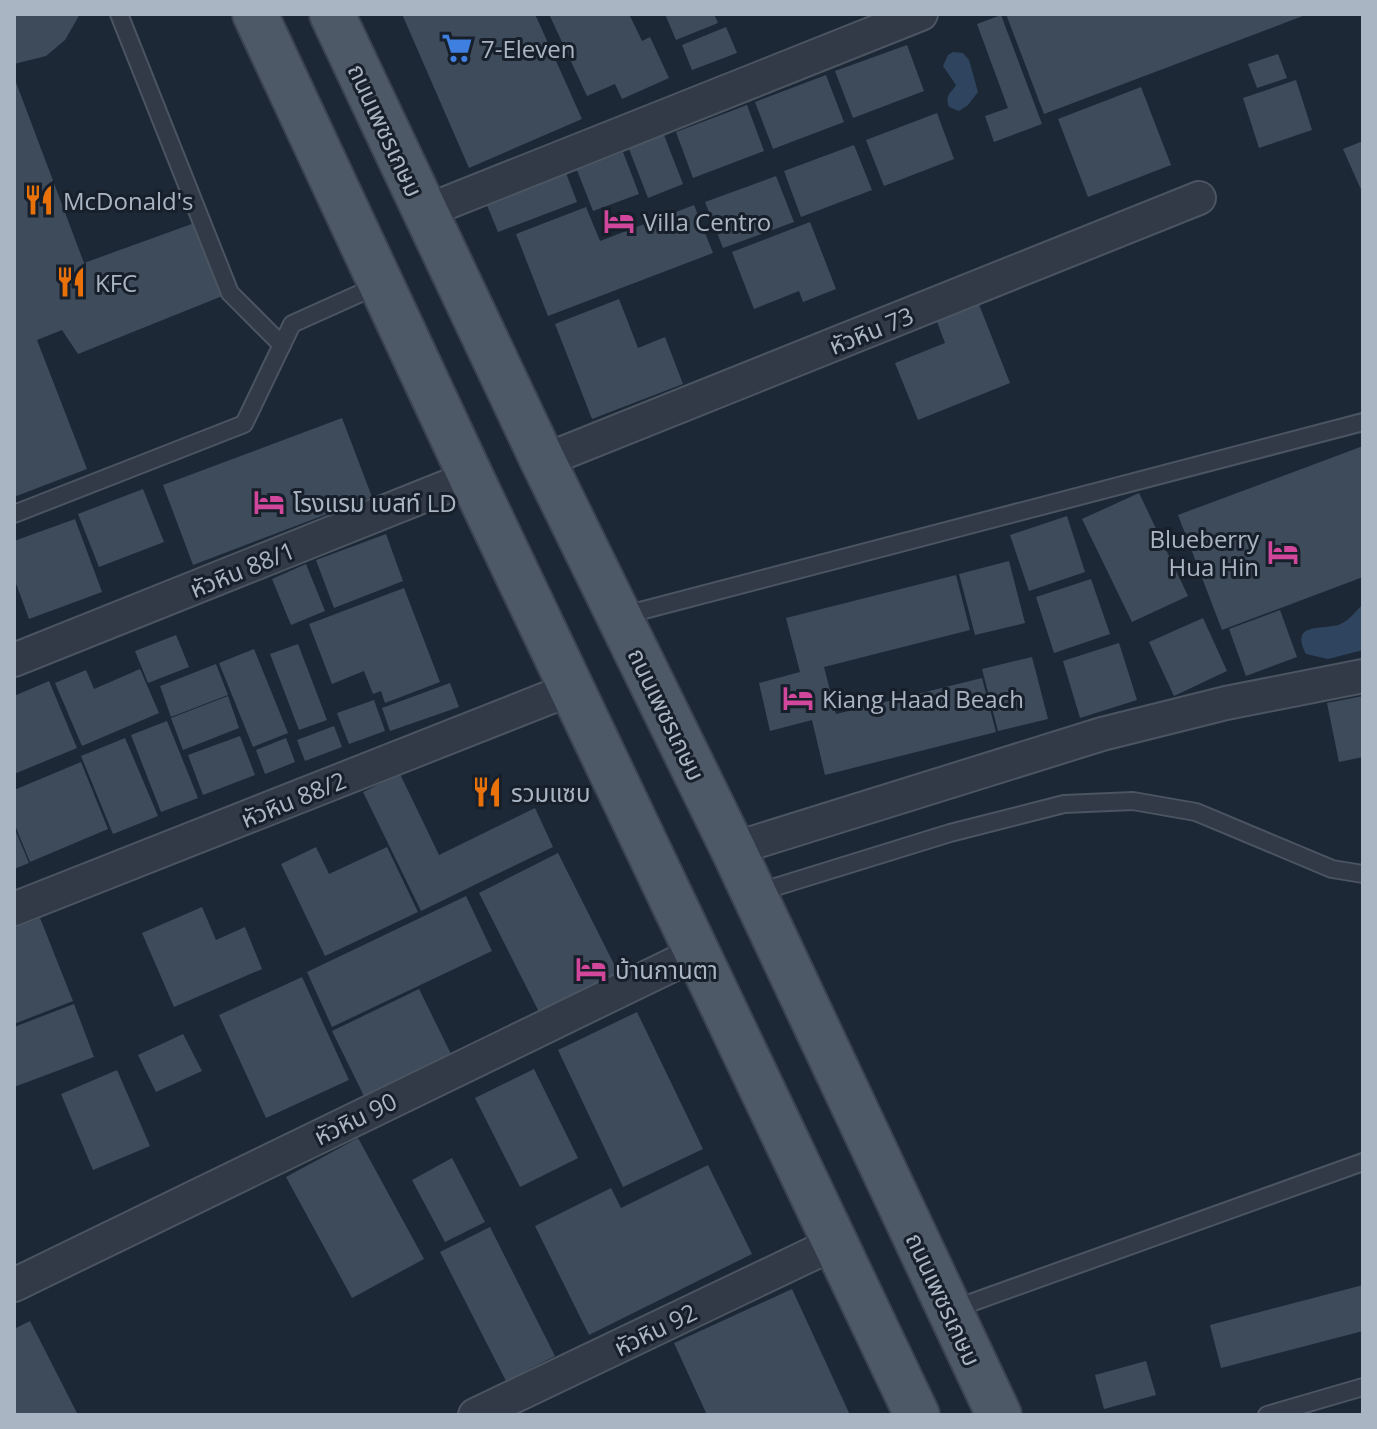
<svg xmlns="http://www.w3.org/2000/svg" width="1377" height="1429" viewBox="0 0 1377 1429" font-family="'Open Sans','Noto Sans Thai',sans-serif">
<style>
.water{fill:#2f445e}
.building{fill:#3e4b5b}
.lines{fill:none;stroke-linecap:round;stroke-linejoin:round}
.lane-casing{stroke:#4b5561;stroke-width:20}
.street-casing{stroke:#4b5561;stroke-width:36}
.primary-casing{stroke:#3a434f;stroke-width:48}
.lane{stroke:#313a46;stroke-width:16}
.street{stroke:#313a46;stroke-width:32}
.primary{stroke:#4e5967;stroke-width:44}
.labels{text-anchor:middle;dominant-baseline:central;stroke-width:6;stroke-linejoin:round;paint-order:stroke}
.poi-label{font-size:24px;fill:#aab5c4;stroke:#171f2a;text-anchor:start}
.street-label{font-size:24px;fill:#aab5c4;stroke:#171f2a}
</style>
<rect width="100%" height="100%" fill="#1d2836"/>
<g class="water">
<path d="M953,52L963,53L969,60L978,92L968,105L959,111L949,107C945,94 950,95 956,85L943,66L948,55Z"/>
<path d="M1363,604V650L1328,659L1306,654C1290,622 1321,630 1338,625C1348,622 1356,611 1363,604Z"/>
</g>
<g class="building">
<path d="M14,14H80L65,40L46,56L14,64Z"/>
<path d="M402,14H535L582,119L469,168Z"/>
<path d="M549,14H629L642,41L650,37L669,78L622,99L615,84L587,96Z"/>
<path d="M665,14H714L718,23L676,40Z"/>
<path d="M1006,14H1308L1044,114Z"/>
<path d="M1001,15L1042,124L994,142L985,116L1008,108L977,24Z"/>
<path d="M726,27L737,53L692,70L682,45Z"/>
<path d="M907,45L924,91L853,118L835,71Z"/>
<path d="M1278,54L1287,78L1257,88L1248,64Z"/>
<path d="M826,75L844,122L773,149L755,102Z"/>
<path d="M14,77L84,263L200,221L230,293L78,354L62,330L37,340L87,469L14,497Z"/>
<path d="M1296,80L1312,130L1259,148L1243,98Z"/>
<path d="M1141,87L1171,165L1088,197L1058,119Z"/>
<path d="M747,105L764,151L693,178L676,132Z"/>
<path d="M937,113L954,159L884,186L866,140Z"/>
<path d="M664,135L683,184L648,198L629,149Z"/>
<path d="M1363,141V194L1343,149Z"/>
<path d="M854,145L872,190L801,217L784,171Z"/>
<path d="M623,152L639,194L593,211L577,170Z"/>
<path d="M566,173L577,202L498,232L486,203Z"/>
<path d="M776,176L794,222L723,248L705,202Z"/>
<path d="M694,205L713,253L548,316L516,234L586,207L600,241Z"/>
<path d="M810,222L836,289L803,302L799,291L754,309L732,252Z"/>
<path d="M619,299L638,348L665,337L683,384L592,419L555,324Z"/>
<path d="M978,302L1010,383L918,420L895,363L945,343L936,319Z"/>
<path d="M342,418L372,497L193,565L163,485Z"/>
<path d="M1363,446V577L1222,630L1178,515Z"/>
<path d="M143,489L164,542L99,567L78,514Z"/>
<path d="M1139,493L1188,596L1132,622L1082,519Z"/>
<path d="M1067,516L1085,572L1029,591L1010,535Z"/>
<path d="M75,519L102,592L29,619L14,578V541Z"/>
<path d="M386,534L403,581L334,608L316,560Z"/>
<path d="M1009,561L1025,623L975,635L959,574Z"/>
<path d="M306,564L325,611L291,625L272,579Z"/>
<path d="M956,575L970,630L824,667L836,714L982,678L996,732L825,775L812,720L770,731L759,683L800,672L786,618Z"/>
<path d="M1091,579L1110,634L1054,653L1036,597Z"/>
<path d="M404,588L440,682L385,703L381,691L373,694L364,671L332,684L309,624Z"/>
<path d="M1280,610L1297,657L1246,676L1229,629Z"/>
<path d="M1203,618L1227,671L1174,696L1149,642Z"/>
<path d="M176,635L189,667L148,683L135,651Z"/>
<path d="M1119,643L1137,700L1080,718L1063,661Z"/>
<path d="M298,644L327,720L299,730L270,654Z"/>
<path d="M254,649L288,733L253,747L219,663Z"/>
<path d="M1032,657L1048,719L998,731L982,669Z"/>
<path d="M216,664L228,695L171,717L160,686Z"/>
<path d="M140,669L159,713L82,746L55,683L86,670L94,689Z"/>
<path d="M49,681L77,748L14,774V696Z"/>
<path d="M450,683L459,707L390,731L382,708Z"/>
<path d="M228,696L239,728L183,750L171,718Z"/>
<path d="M1363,696V757L1339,762L1327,703Z"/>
<path d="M374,700L385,731L349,744L337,713Z"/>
<path d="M167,721L198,798L161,812L131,735Z"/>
<path d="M334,726L342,747L305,761L297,740Z"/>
<path d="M240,736L255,775L203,795L188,755Z"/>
<path d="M125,738L158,816L113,834L81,756Z"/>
<path d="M286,738L295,762L265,774L256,750Z"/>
<path d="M81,762L108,829L30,862L14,823V790Z"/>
<path d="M400,774L439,855L535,808L553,847L421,911L363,792Z"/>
<path d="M14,827L29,863L14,869Z"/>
<path d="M316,847L329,874L387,847L418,912L325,956L281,864Z"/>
<path d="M558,853L621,978L542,1018L479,893Z"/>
<path d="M466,896L492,951L332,1027L307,972Z"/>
<path d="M202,907L216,940L245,927L262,969L174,1007L142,933Z"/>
<path d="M40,918L73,1001L14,1024V928Z"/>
<path d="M302,977L349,1080L266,1118L219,1015Z"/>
<path d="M419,989L451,1054L364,1096L332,1031Z"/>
<path d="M74,1004L94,1057L14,1087V1027Z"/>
<path d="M637,1012L703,1149L623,1187L558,1050Z"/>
<path d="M183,1034L202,1071L156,1092L138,1055Z"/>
<path d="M534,1069L578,1158L520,1187L475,1098Z"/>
<path d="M117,1070L150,1146L93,1170L61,1094Z"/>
<path d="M358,1138L424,1259L352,1298L286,1177Z"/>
<path d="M452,1158L485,1222L445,1242L412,1180Z"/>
<path d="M708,1165L752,1254L589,1335L535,1226L611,1188L621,1208Z"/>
<path d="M490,1227L555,1356L506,1381L440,1252Z"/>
<path d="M1363,1285V1331L1221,1368L1210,1325Z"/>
<path d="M792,1289L850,1415H707L674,1343Z"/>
<path d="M30,1321L78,1415H14V1329Z"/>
<path d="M1146,1361L1156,1395L1104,1409L1095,1375Z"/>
</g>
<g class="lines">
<g class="lane-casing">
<g id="lane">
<path d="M119,14L230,293L282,345"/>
<path d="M14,514L244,424L292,324L381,284"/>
<path d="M621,616L1363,422"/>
<path d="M756,893L950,833L1064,804L1133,801L1196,812L1332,869L1363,874"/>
<path d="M951,1310L1363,1162"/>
<path d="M1267,1415L1363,1387"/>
</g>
</g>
<g class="street-casing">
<g id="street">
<path d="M424,212L921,14"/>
<path d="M543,461L1199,198"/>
<path d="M14,660L471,477"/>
<path d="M733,849L1102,734L1226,703L1363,676"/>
<path d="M14,909L571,689"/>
<path d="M14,1285L697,953"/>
<path d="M475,1415L835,1243"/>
</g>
</g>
<g class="primary-casing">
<g id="primary">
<path d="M255,14L471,477L917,1415"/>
<path d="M332,14L543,461L733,849L999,1415"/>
</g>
</g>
<use href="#lane" class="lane"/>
<use href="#street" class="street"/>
<use href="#primary" class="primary"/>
</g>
<defs>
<g id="supermarket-bare" transform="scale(2.4)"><path d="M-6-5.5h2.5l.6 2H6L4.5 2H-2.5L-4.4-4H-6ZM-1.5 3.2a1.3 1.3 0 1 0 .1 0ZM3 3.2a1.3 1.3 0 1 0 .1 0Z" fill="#3f7fe0" stroke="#171f2a" stroke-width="2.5" paint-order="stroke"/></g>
<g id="restaurant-bare" transform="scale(2.4)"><path d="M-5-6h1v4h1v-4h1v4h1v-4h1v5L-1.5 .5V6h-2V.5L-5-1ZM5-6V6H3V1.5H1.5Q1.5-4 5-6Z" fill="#e8710a" stroke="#171f2a" stroke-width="2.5" paint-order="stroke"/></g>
<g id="hotel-bare" transform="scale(2.4)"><path d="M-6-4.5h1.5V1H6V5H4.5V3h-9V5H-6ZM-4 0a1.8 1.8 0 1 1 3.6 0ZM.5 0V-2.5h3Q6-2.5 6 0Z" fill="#d1479c" stroke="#171f2a" stroke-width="2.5" paint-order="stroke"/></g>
</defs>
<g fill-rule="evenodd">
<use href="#supermarket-bare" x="457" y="48"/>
<use href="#restaurant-bare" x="39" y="200"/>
<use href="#hotel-bare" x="619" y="221"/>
<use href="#restaurant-bare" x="71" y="282"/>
<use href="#hotel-bare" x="269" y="502"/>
<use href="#hotel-bare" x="1283" y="552"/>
<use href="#hotel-bare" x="798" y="698"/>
<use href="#restaurant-bare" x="487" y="792"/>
<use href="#hotel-bare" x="591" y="969"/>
</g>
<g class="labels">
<g class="poi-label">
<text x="481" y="48">7-Eleven</text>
<text x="63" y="200">McDonald's</text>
<text x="643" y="221">Villa Centro</text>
<text x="95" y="282">KFC</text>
<text x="293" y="502">โรงแรม เบสท์ LD</text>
<text x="1259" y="538" text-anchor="end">Blueberry<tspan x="1259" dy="28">Hua Hin</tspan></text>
<text x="822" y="698">Kiang Haad Beach</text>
<text x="511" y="792">รวมแซบ</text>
<text x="615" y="969">บ้านกานตา</text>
</g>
<g class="street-label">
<text transform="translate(386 130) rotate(65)">ถนนเพชรเกษม</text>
<text transform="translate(871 330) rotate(-22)">หัวหิน 73</text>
<text transform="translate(242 569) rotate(-22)">หัวหิน 88/1</text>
<text transform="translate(667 714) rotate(64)">ถนนเพชรเกษม</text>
<text transform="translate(293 799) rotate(-22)">หัวหิน 88/2</text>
<text transform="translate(355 1118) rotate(-26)">หัวหิน 90</text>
<text transform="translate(944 1299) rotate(65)">ถนนเพชรเกษม</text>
<text transform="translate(655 1329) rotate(-26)">หัวหิน 92</text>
</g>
</g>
<rect width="1377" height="1429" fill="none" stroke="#aab5c4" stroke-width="32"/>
</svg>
